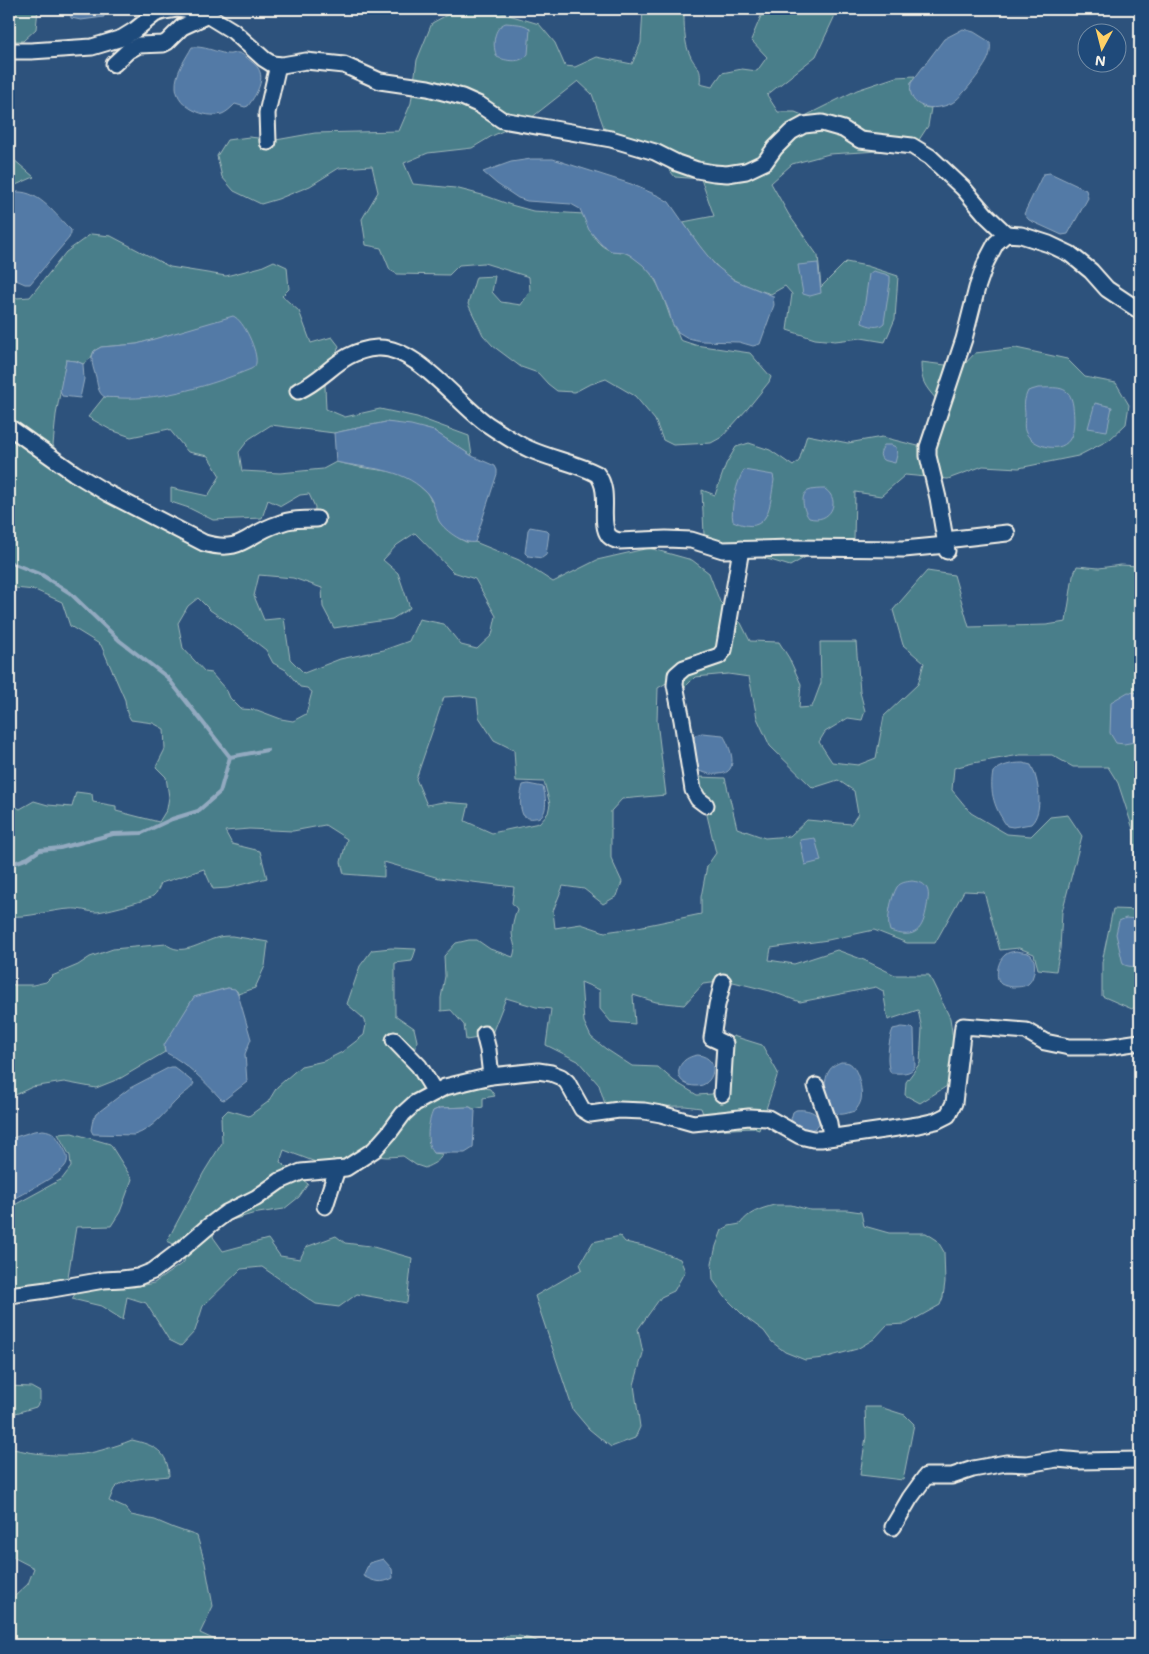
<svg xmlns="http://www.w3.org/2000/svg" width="1149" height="1654" viewBox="0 0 1149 1654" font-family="Mali,sans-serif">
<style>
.green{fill:#4a7e8a;stroke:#9fb8b9;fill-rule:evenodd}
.water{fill:#527aa6;stroke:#93aac0}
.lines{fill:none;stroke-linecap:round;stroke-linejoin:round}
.stream{stroke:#93aac0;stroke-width:4}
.street-casing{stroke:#f4f1e8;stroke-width:19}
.street{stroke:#1f4a7a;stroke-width:15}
</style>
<rect width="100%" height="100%" fill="#2d527c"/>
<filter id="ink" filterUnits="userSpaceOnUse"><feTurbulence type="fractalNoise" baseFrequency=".02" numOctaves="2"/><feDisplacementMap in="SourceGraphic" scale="10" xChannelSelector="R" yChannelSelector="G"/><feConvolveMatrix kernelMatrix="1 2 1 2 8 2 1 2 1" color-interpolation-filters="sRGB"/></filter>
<g filter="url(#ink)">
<g class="green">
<path d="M9,9H38L36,29L23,41H9Z"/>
<path d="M458,9H489L539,24L555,43L565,66L575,67L597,57L632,64L641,43L643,9H679L684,11C684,23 684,44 690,55C696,69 702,65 700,84L712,87L722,73L742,69L757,71L767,57L751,40L761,16L769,9H838L816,56L767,95L778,112H795L805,116L857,90L896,77L915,76L911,83L922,107L931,108L928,126L915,146L879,151L829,154L792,164L771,183L789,215L818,256L821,287L846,262L867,266L898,276L895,319L885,342L861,338L835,341L815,339L787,330L792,294L785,286L771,294C759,290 746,286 735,280C712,267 698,244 683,222L714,216L701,179L675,177L659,157L609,142L592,94L578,81L531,118L492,136L472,148L428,153L404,163L413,184L455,188L486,196L511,205L533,211L584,214C589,227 594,243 607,249C614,253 622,250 630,255C657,271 662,295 672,322C674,329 678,333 680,340L695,345L750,353L771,377L769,382L748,408L722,437L711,443L673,445L663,440L655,420L635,396L606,379L588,385L575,392L557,391L548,384L538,373L521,367L493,346L483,335L468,304L476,277L495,276L492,292L501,302L521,305L530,291L529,277L484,263L459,265L449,275L397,274L390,270L381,248L366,245L362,219L378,192L372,166L339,168L310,186L278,199L261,204L234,191L222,177L217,156L227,140L249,137L276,140L315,133L399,131L411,103L417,60L432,23Z"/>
<path d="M9,158L13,159L34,177L9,188Z"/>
<path d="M91,234L111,236L170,267L226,276L261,267L274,261L287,267L289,289L282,296L299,311L311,343L332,337L339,346L325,386L326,409L345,417L380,409L417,417L469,436L472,456L434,431L386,422L334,433L271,425L249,439L239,452L242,471L280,473L323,469L336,462L359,467L394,472L412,479L427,493L436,509L439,521L446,529L460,539L466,542H475L519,560L553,582L597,560L649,548L692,560L709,573L720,602L741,623L750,641L779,642L789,658L801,684L799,708L812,707L821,683L820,642H856L860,692L865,711L862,720L848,718L825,732L819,742L832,762L858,765L876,758L884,716L918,684L924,663L903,645L893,610L927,571L954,575L969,627L1046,625L1066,622L1073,576L1077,566L1099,568L1121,565L1138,566L1137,582L1140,583V886L1135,881L1134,832L1118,783L1108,767H1073L1052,755H1020L973,763L954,768L952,790L971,813L1007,834L1031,836L1050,817L1068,815L1082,836L1062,912L1060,949L1056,971L1038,969L1034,954L1019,948L1000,950L984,892L964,891L935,943H907L874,930L828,940L771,948L769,960L794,964L837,950L864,960L895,975H929L950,1018L955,1053L947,1086L920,1103L905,1095L906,1082L920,1063L922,1029L918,1010L888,1020L883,991L876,987L800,1002L770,991L729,981L703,984L684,1005L656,1002L633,995L635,1024L611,1022L600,1009V990L581,982L584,1022L591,1037L606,1049L632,1066L658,1067L674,1081L697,1095L712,1094L722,1081L728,1047L733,1036L762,1045L778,1073L759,1130L753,1128L709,1130L701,1108L685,1106L606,1107L599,1085L578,1061L546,1045L551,1009L536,1007L506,998L491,1036L466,1040L464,1025L451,1010L441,1011V998L445,976L444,956L456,943L469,940H477L490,949L513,957C517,945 513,945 512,933C512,925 514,917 517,909L512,903L514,887L439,878L384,862V877L344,874L341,862L347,839L325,825L293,831L249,829L225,831L232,844L260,851L267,878L228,888L213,889L204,869L161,883C159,888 157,893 153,896C145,901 107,911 97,912C88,912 79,908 70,909C49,910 30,918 9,916V803L20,809L34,801L48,805L72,807L76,792L92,794L93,802L116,806V811L159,822L167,809L169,797L166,777L156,767L165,749L164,729L153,723L131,720L127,713L125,700L101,645L70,626L62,602L35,590L14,588L9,582V510L12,504L9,502V287L16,298L30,297L66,252ZM233,317L203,385C170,394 138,399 104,397L88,417L111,430L131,437L169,429L188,452L208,456L220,476L208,496L171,488V502L189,508L213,520L262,518L268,500L281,506L300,495L309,494L315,507L314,522L296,524L219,552L60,460L53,445L56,415L66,360L76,361L83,364L91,358L94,351L101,347L137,344ZM415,533L453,572L475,579L496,616L492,635L477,649L461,645L444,624L419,619L409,641L384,650L340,659L304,673L290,659L284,618L264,620L254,596L259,575L293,578L322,588L323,607L334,628L392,619L410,608L398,573L383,560L397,545ZM198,598L210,610L244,633L266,650L273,663L286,670L300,687L307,688L312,692L306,714L293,721L281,719L257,710L241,709L230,698L227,691L211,673L205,672L183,648L178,623L188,606ZM728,674L749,677L757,718L770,746L813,788L838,780L854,791L858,814L851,824L807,820L790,836L765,838L737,828L725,778L698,777L716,853L707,866L701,897V914L633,928L605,932L581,924L555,928L553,911L563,886L584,889L603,904L617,896L622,882L611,858V811L622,799L666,795L657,721L658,688L668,682L682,690L695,677ZM461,696L477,698L479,717L494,740L514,750L516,781L544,782L550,804L548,813L539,823L492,833L465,821L469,804L443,802L427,805L416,779L444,697Z"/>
<path d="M1016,348L1067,359L1085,377L1116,383L1129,405L1126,424L1109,440L1078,456L1019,468L983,466L948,479L905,475L881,496L855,492L854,541L825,546L790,566L764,558L726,554L704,535L702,490L715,495L726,464L736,447L749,443L770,450L793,466L799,461L807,435L848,443L882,437L922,447L936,399C924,385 921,381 921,362L962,367L975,353Z"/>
<path d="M1113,909L1140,910V1002L1132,1009L1102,996V962Z"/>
<path d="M232,936L268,942L265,966L255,988L238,994L237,991L228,988L194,997L164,1048L165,1052L121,1078L96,1088L64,1082L32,1087L9,1098V983L14,985H33L46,982L52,976L78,965L90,957L113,949L166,944C181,957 200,943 216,938C221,936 227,936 232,936Z"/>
<path d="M391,948L416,949L412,961L395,963V1015L414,1028L417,1041L413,1064L429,1085L470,1084L490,1089L495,1096L483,1098V1107L474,1109L470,1107L440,1108L433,1111V1153L442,1154C440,1162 432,1164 425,1168L416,1165L403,1156L387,1157L359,1155L344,1165L326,1166L284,1150L280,1162L308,1184L299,1197L284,1209L252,1214L215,1225L213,1237L223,1251L268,1239L280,1256L300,1259L306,1247L336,1236L345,1243L370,1246L412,1258L407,1303L357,1294L339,1307L316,1304L262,1267L241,1269L203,1306L195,1331L181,1346L169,1340L146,1303L127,1297L123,1320L101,1306L72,1299L78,1289L115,1285L134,1287L154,1283L184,1262L186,1250L167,1241L204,1172L222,1143L221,1117L228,1110L249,1116L268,1102L277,1087L301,1066L324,1061L342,1052L364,1035L366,1025L362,1017L347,1004L360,966L372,950Z"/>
<path d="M72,1133L110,1144L132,1179L120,1212L111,1226L76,1227L67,1283L9,1291V1208L62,1179L71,1167L70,1156L58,1134Z"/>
<path d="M774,1205H791L810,1210H847L861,1212L864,1226L889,1233H926L937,1240L944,1252L945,1282L943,1297L940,1305L906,1324L887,1325L874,1339L857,1349L824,1358L805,1360L785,1352L772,1342L764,1331L745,1317L725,1297L713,1280L712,1263L716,1246L722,1230L729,1226L740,1224C749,1212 760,1209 774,1205Z"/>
<path d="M620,1236L625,1242L648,1247L680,1259L685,1271L674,1291L661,1297L638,1329L643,1353L634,1385L640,1427L635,1438L611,1447L589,1429L573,1410L535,1296L582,1269L580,1264L593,1242Z"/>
<path d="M9,1386L31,1387L40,1392V1401L36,1407L9,1415Z"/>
<path d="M865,1407H880L905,1415L914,1424L903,1480L860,1475L866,1437Z"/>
<path d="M132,1440C154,1445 168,1451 169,1476C155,1478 123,1477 114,1489C112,1493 111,1497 109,1501L125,1508L131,1515L155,1520L174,1528L197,1536L205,1563L213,1606L200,1633L226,1645H11L9,1641V1607L15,1596L28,1584L34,1568L9,1555V1448C39,1455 71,1459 102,1450C112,1447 122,1444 132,1440Z"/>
<path d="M519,1636L532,1639L545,1645H496C499,1634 508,1636 519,1636Z"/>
</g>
<g class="water">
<path d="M70,9H103L104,17L81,20L71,18Z"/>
<path d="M506,23C514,24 525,23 530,29L528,54C521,64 506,61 497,57C492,46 493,27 506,23Z"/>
<path d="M963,29L974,32L990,42C991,49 990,55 987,61C982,71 961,98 952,103C934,112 906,109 911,83L944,39Z"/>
<path d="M192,47C204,46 216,52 227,54C231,55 235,52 239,53C243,54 248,59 252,62C269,74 258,92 248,106L245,107L235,104C231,108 227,112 222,114C205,119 177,107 176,87C175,73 186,58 192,47Z"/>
<path d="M531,159H553L631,184L659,196L669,202L699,245L715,265L734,280L773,296L774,305L760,344L753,346L739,342L701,341L688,338L678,332L672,323L669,311L655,278L643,265L630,255L624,252L611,251L602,245L589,230L580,209L571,204L527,201L518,198L497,184L483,172L511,162Z"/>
<path d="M1050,173L1086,190L1088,198L1068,234L1062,235L1029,220L1024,214L1043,174Z"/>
<path d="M17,192C40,191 56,216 71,230V233L69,238L30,284H25L9,277C9,251 3,214 17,192Z"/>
<path d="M818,263L821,293L810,296L803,294L798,265Z"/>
<path d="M873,271L885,274L890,276V282L884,323C878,329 869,326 862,323L869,274Z"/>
<path d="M233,316C244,320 258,352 256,363C255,367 254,367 251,369C211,385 164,400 120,398C116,397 109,398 105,397C98,394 97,383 96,377C93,367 90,360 94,351L101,347L137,344Z"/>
<path d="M66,360L76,361L83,364L84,379L80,398L62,396L60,390Z"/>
<path d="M1038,388C1056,388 1070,384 1073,406C1074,415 1075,429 1071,437C1063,455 1033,447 1026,433C1023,428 1025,419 1025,413C1024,405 1024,399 1028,391Z"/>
<path d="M1095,403L1112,407L1107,431L1088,428Z"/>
<path d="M386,422L411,425L434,431L472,456L495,466L497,470V474L475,542C464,545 442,529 438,519C435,509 433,499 425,491C400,467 368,469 336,462L334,433Z"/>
<path d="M884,445H891L896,447L897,455L895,463L883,460C878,455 881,451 884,445Z"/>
<path d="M744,470L773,475L774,480C770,504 770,538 733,521C730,509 737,480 744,470Z"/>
<path d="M825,489C842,501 830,524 809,518C804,512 799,495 808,491C812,489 820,489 825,489Z"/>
<path d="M530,527L546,530L549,533L546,555L542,558L528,556L525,553L528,530Z"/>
<path d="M1128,692L1140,693V741L1124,744L1116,743L1110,733L1111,702Z"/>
<path d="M702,733L723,735C730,746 741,773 719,774C712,775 705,773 699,771C693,762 690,745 695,735Z"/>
<path d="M1023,763L1031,765C1039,780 1044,812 1031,824L1013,827L1007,826C995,809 989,793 993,772C1002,765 1011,763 1023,763Z"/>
<path d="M528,784L543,787C546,797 549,818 535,818C530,819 527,818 523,815C519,806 520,795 523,785Z"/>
<path d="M815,838L821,861L805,865L800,840Z"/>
<path d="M912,881C917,882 923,882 926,887C930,892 928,900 927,906C923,930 916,940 890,931C886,921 891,897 897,887C901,882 906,882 912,881Z"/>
<path d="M1126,918L1136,919L1140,924V965C1134,967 1128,967 1123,964L1116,934L1119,921Z"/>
<path d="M1016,951C1020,952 1028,952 1031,955C1037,960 1035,979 1028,984C1024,987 1017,987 1012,987C1009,986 1004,986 1001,984C994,978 998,960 1005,955C1008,952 1011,952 1016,951Z"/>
<path d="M228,988L235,989L238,994L251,1039L245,1054L247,1082L224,1100L221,1099C204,1081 188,1064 165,1052L164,1045L194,997Z"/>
<path d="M902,1027L912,1028L914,1030L915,1066C911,1075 900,1073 891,1073C885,1065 889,1038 893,1029Z"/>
<path d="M698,1055C722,1058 714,1087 696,1086C672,1086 673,1058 698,1055Z"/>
<path d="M841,1062C843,1062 847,1062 849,1063C858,1067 863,1091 861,1100C860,1104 858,1107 855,1111C850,1112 844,1115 839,1114C823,1110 822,1082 829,1071C832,1066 836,1064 841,1062Z"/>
<path d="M170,1067H174L194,1083C191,1090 185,1092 180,1097C166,1110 153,1130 134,1135L93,1134L91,1130L93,1119L96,1114L130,1088Z"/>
<path d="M470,1107L475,1111L473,1148L465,1153H433C425,1143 428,1122 433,1111L440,1108Z"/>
<path d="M796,1110C827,1107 824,1135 803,1129C797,1127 793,1124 791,1119L793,1112Z"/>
<path d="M43,1130C53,1131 56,1135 61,1144C64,1149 69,1156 67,1162C64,1175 21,1193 9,1202V1139L34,1131Z"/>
<path d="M383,1559L392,1569L393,1578C381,1584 375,1582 363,1576L369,1563Z"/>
</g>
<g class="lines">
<g class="stream">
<path d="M9,562L42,575L70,593L120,641L167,677L230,757"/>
<path d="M9,865L28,858L40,850L60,848L113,834L142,833L172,819L198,811L220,792L230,757L267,750"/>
</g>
<g class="street-casing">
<g id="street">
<path d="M9,51H31L92,47L122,38L135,30L155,14L164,11L177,9L202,12L233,31L264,59L272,64L282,65L306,61L344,65L380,81L428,88L462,97L480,105L502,120L611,139L655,152L677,163L697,170L714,173L727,174L746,171L765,162L775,148L791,132L804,125L822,123L843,129L860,140L912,146L930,157L963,188L986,215L1006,234"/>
<path d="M114,64L128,51L139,45L163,44L167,42L182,27L208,15"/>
<path d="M268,142L267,113L278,65"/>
<path d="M298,391C329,377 339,351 377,348C415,345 457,403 487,424C501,433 515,443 529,449C551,459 576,463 597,474C612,492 598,522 609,536C612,539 615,540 619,541L666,539L691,540L723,550L792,548L904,549L946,545"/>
<path d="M9,427L74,473L107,493L204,543C243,554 246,534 278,524C290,519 303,519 317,519"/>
<path d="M945,540L1007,533"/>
<path d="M947,551L938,498L928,456V447L964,339L977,288L986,262L996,243L1006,234L1021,235L1049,244L1070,254L1091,271L1107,289L1140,311"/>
<path d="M706,805L698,799L693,790L682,720L675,685L676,675L684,668L719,656L724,650L741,549"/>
<path d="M484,1034L488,1050L491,1076"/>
<path d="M394,1040L419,1066L435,1092"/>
<path d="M816,1086L829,1123L831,1137"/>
<path d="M722,1094L725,1044L712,1038L717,1005L723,982"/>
<path d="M325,1206L337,1169"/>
<path d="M9,1295L47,1290L104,1280L122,1279L138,1277L153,1271L182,1249L210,1225L226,1213L256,1198L280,1181L301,1172L346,1168L374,1150L389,1133L403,1114L415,1103L445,1087L491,1076L538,1071L551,1073L561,1077L567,1082L582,1109L590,1114L619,1110L644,1111L661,1114L693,1123L749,1117L768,1118L800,1136L813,1139H821L918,1125L936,1121L948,1115L954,1103L963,1026L1026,1031L1045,1042L1069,1047H1106L1140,1042"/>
<path d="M893,1527L910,1498L926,1476H952L973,1469L1006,1463L1027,1464L1057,1459L1079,1461L1140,1460"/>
</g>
</g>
<use href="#street" class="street"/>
</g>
</g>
<rect width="1149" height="1654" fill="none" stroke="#1f4a7a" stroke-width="30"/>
<rect x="15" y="15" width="1119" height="1624" fill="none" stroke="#f4f1e8" stroke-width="2" filter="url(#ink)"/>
<g transform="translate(1102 48) rotate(187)"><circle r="24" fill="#1f4a7a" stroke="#748da6"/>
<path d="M0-4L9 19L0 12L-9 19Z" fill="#ffd166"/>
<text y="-8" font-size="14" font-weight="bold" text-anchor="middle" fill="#f4f1e8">N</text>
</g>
</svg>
